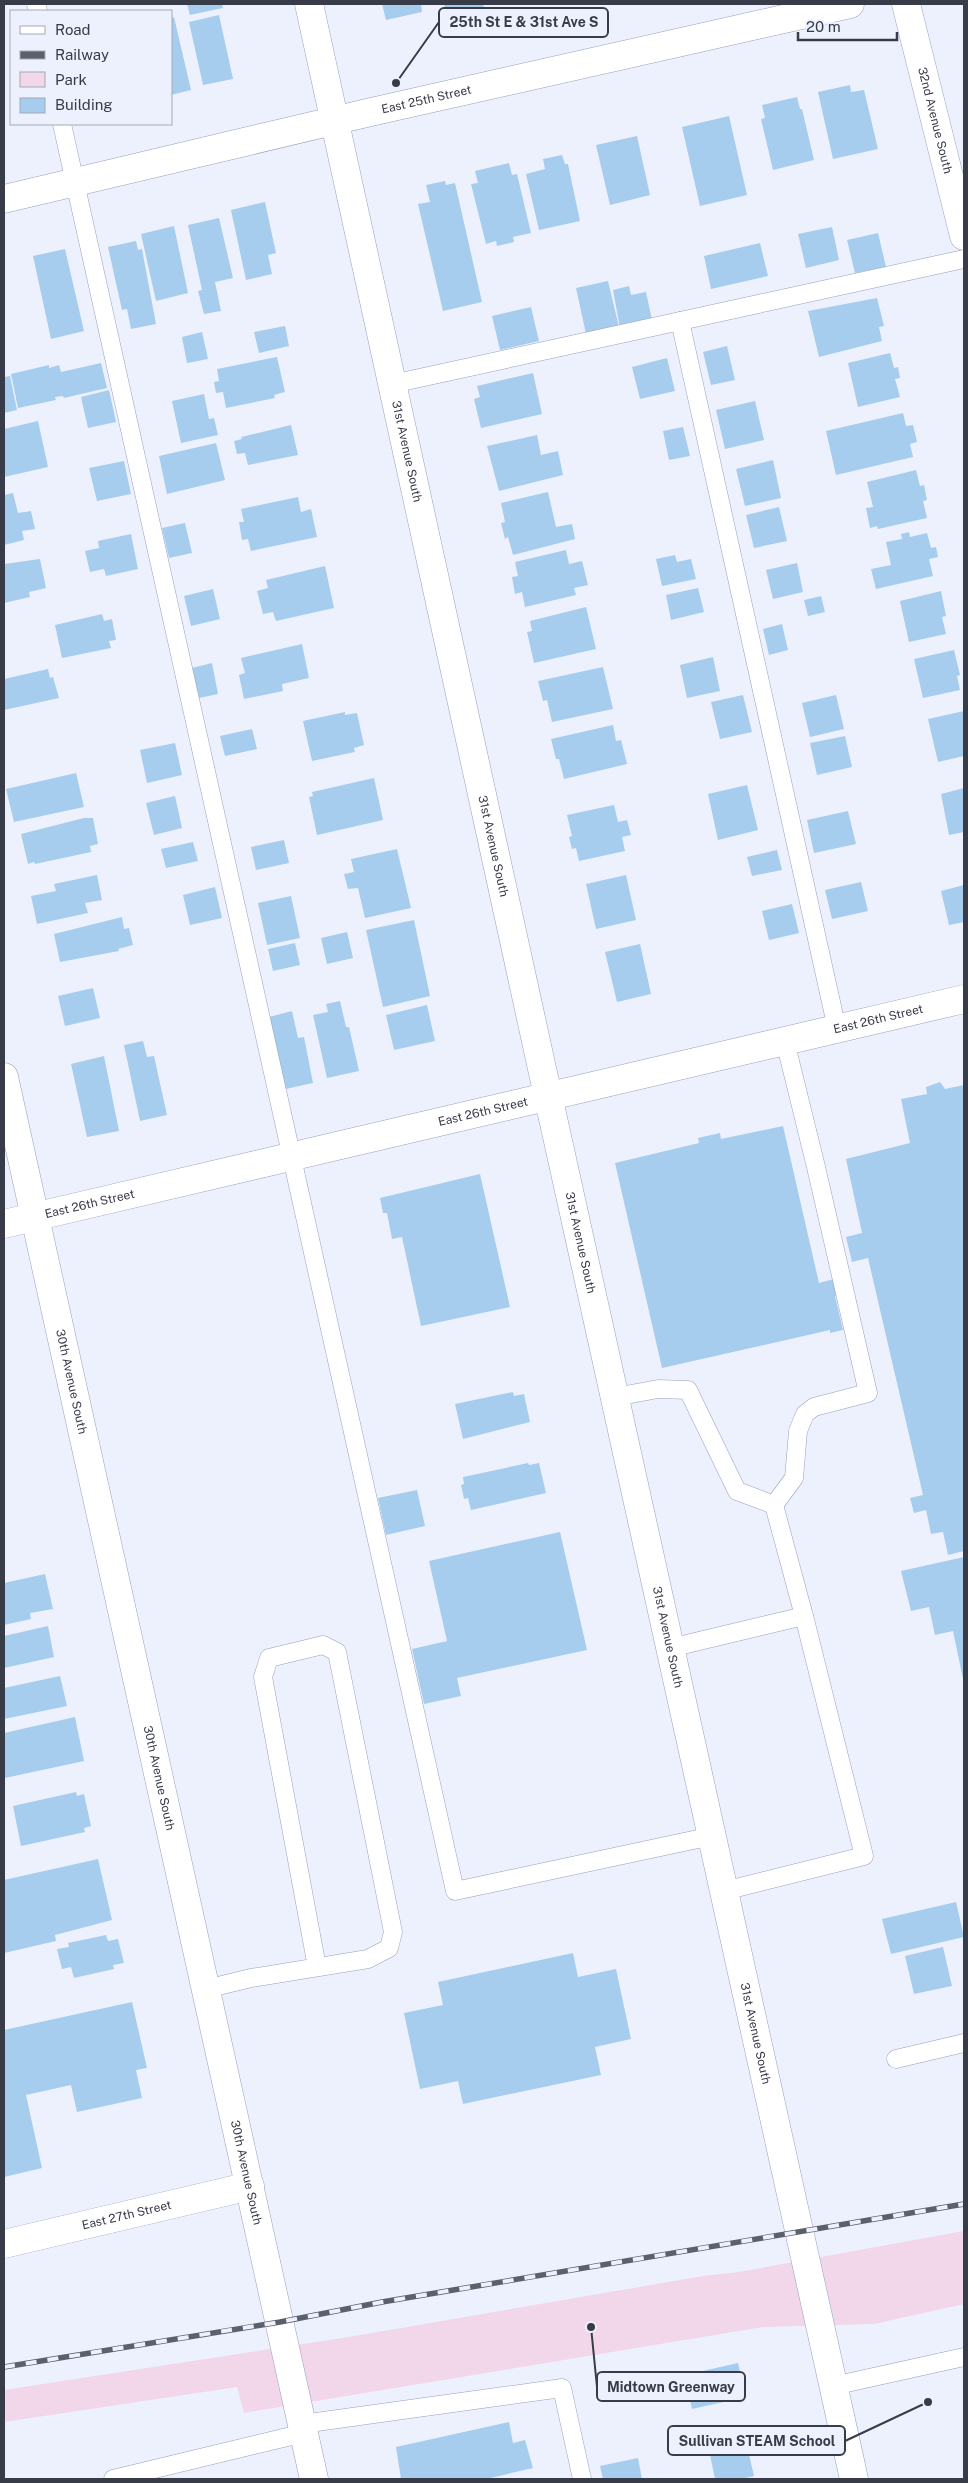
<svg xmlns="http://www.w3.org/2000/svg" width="968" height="2483" viewBox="0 0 968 2483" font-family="'Public Sans',sans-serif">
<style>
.green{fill:#f2d6ea}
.building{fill:#a6cded}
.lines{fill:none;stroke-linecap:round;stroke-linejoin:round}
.lane-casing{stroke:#979fbd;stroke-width:19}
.street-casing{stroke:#979fbd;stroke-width:29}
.secondary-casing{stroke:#979fbd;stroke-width:29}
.lane{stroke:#fff;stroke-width:18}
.street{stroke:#fff;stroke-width:28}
.secondary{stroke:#fff;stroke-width:28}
.rail-casing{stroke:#5c5f6c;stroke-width:5.5}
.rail{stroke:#edf1fe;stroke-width:4;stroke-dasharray:11;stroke-linecap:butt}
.labels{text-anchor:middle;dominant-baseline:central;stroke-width:4.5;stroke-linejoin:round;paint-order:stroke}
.street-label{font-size:12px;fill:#383b48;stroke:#edf1fe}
.leader{fill:none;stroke:#383b48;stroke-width:2}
.callout-dot{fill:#383b48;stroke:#edf1fe;stroke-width:2}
.callout{fill:#edf1fe;stroke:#383b48;stroke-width:2}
.callout-label{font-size:14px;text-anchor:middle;font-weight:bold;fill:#383b48}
</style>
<rect width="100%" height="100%" fill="#edf1fe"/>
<path class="green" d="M964,2231V2304L874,2324L763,2327L244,2413L237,2387L4,2422V2390L349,2337L703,2276L739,2272Z"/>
<g class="building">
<path d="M187,4H222L223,8L190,15Z"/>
<path d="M382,4H421L422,12L386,20Z"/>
<path d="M444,4H483L485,11L447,19Z"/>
<path d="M219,15L233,79L203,85L189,22Z"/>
<path d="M174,17L191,90L171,95V18Z"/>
<path d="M850,85L851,92L864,90L878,149L833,159L818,92Z"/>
<path d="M797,97L800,109H802L814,160L773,170L761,119L765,118L762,105Z"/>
<path d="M729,116L747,195L700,206L682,127Z"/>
<path d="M637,136L650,195L610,205L596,145Z"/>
<path d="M562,155L565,164H568L580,221L539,230L526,174L545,169L543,159Z"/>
<path d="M509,163L512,175L517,174L531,233L513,237L514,242L497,246L496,241L486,244L471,184L478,183L475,171Z"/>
<path d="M445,181L446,185L455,183L482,302L443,311L418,204L430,202L426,185Z"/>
<path d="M265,202L276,253L268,255L272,274L246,280L231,210Z"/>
<path d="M219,218L233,278L215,282L221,311L204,314L198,291L202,290L188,225Z"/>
<path d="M174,226L188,293L156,301L141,234Z"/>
<path d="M832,227L839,260L806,268L798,234Z"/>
<path d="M878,233L886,267L855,273L847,240Z"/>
<path d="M136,241L138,250L142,249L156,324L131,329L127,309L122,310L108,247Z"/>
<path d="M760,243L768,276L711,289L704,256Z"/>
<path d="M65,249L84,331L51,339L33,256Z"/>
<path d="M608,281L619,327L586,334L576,288Z"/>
<path d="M629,286L631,295L646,292L652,320L620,328L613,290Z"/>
<path d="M877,298L884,326L879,327L882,341L819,357L808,311Z"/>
<path d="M531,307L539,341L500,350L492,316Z"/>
<path d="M285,326L289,346L259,353L254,332Z"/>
<path d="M202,332L208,359L187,363L182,337Z"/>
<path d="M727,346L735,380L711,385L703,352Z"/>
<path d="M890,353L894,368L898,367L900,378L895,379L900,397L858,407L848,363Z"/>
<path d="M277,357L285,392L274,395L275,398L226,408L223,392L216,393L214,382L219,381L217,369Z"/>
<path d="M667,358L675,391L640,399L632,367Z"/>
<path d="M101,363L107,388L64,398L63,396L55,397L56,400L18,408L11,374L49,365V368L59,365L61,372Z"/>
<path d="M533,373L542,414L481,428L474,399L480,397L477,386Z"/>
<path d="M10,376L17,410L4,413V377Z"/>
<path d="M109,390L116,422L88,428L81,397Z"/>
<path d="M204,394L209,419L214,418L218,435L181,443L172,401Z"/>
<path d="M755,401L764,440L725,449L716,410Z"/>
<path d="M903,413L906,426L913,425L917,442L910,444L913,457L836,475L826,431Z"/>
<path d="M38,421L48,467L4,477V429Z"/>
<path d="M291,425L298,455L248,465L245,453L237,454L234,441L242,439L241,437Z"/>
<path d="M683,427L690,456L669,460L663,431Z"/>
<path d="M537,435L541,455L558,451L563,475L499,491L487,446Z"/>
<path d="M216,443L225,480L167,494L159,456Z"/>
<path d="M773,460L781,498L745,506L736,469Z"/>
<path d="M124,461L131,494L97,501L89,468Z"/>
<path d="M916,470L920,486L924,485L927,500L923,501L927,518L878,529L877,526L870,528L866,508L873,507L867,482Z"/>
<path d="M548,492L556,527L572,524L575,539L513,555L508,537L505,539L501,523L505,522L501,503Z"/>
<path d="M13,493L18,513L31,511L35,529L22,531L24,540L4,545V495Z"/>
<path d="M298,497L301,512L311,509L317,537L251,551L248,539L242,540L239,522H244L241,509Z"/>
<path d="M779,507L787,541L754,548L746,515Z"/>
<path d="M185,523L192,553L169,558L162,528Z"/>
<path d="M909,532L910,537L927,533L931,548L936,547L938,557L929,559L933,576L876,589L871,569L891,565L886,542L902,539L901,534Z"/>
<path d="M131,534L138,569L106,576L104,569L90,572L85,551L99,548L98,541Z"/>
<path d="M566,550L569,564L582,561L588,585L574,588L576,595L525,607L522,592L515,594L512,577L518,576L515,562Z"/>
<path d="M675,555L677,562L691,559L696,579L662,586L656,559Z"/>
<path d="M40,559L46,588L29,592L30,597L4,603V564Z"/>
<path d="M797,563L803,592L773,599L766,570Z"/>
<path d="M325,566L334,608L276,621L273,612L263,614L257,591L268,588L266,580Z"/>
<path d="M698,588L704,612L671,620L666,595Z"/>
<path d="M213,589L220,619L191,626L184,596Z"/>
<path d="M941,591L946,616L942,617L946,634L909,642L900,601Z"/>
<path d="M821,596L825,612L808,616L804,600Z"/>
<path d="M586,607L596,649L534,663L527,632L532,631L530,621Z"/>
<path d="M102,614L104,621L112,619L116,640L109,641L111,648L62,658L55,625Z"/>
<path d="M782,624L788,650L769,655L763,629Z"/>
<path d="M302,644L309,678L282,684L283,691L244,699L239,675L245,673L241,658Z"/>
<path d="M954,650L960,675L957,676L960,690L923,698L914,659Z"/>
<path d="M713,657L720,691L687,698L680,665Z"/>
<path d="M212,663L218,694L199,698L192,668Z"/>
<path d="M603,667L613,709L552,722L547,700L543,701L538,681Z"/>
<path d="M48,669L50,678L53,677L59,698L4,710V679Z"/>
<path d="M743,695L752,732L720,739L711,702Z"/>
<path d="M836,695L844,729L810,737L802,703Z"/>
<path d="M964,711V756L938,762L928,719Z"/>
<path d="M345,712V715L357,713L364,745L354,748L355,752L312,761L303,721Z"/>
<path d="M613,725L616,741L621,740L627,764L564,779L559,759H556L551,739Z"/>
<path d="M252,729L257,749L225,756L220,736Z"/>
<path d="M845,736L852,767L817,775L810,743Z"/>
<path d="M175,743L182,775L147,783L140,750Z"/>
<path d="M76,773L84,807L14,822L6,789Z"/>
<path d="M374,778L383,820L317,835L309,797L313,796L312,792Z"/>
<path d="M747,785L758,830L718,840L708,794Z"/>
<path d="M964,788V832L949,835L941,794Z"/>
<path d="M175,796L182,828L154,835L146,803Z"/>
<path d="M614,805L618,822L627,820L631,835L622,837L625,851L579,861L576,848L572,849L569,837L572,836L567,815Z"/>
<path d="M848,811L856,844L814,853L807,820Z"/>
<path d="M84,818H93L98,844L90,846L91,852L35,864L34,862L28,864L21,834Z"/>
<path d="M284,840L289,863L256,870L251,847Z"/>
<path d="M193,842L198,861L166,868L161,849Z"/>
<path d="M397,849L411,908L365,918L358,888L348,889L344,874L354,872L351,859Z"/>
<path d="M777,850L782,870L752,876L747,857Z"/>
<path d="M97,875L102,900L85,903L88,913L37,924L31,896L56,891L54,884Z"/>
<path d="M626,875L636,920L596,929L586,884Z"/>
<path d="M861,882L868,911L832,919L825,890Z"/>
<path d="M964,885V922L949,925L941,891Z"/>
<path d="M215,887L222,918L190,925L183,895Z"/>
<path d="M291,896L300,938L267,945L258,903Z"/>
<path d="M792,904L799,933L769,940L762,911Z"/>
<path d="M122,917L124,929L129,928L133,945L118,949L119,951L60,962L54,934Z"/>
<path d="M414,920L430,996L383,1007L366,930Z"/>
<path d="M347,932L353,958L327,964L321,938Z"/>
<path d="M295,943L300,965L273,971L268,949Z"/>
<path d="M640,944L651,994L617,1002L605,952Z"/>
<path d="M93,988L100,1018L65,1026L58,996Z"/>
<path d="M340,1001L346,1027H349L359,1071L327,1078L313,1015L328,1012L326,1004Z"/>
<path d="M427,1005L435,1041L394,1050L386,1015Z"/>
<path d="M292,1011L298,1038L304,1037L313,1083L281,1090L265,1018Z"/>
<path d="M143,1041L147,1057L154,1056L167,1115L140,1121L124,1045Z"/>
<path d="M104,1056L119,1131L87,1137L71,1064Z"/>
<path d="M940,1082L945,1089L964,1085V1551L948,1555L943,1532L931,1534L926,1510L914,1513L910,1498L923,1495L868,1258L852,1262L846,1237L862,1233L846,1159L910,1143L901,1099L927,1094L926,1087Z"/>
<path d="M783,1126L819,1283L834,1279L838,1295L835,1296L843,1330L830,1333V1330L662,1368L615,1163L699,1143L698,1138L720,1133L721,1139Z"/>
<path d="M480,1174L510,1307L421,1326L402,1237L392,1239L387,1213H383L380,1198Z"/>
<path d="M513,1392L514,1396L524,1394L530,1422L463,1439L455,1404Z"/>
<path d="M528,1463L529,1465L539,1463L546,1493L471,1510L468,1498L464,1499L461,1485L464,1484L463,1477Z"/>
<path d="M417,1490L425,1526L386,1535L378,1498Z"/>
<path d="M560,1532L587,1650L457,1678L461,1696L424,1704L412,1649L447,1641L429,1561Z"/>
<path d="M964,1557V1679H963L953,1631L935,1635L929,1607L911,1611L901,1571Z"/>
<path d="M45,1574L53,1609L30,1613L31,1619L4,1625V1583Z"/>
<path d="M48,1626L54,1657L4,1668V1636Z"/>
<path d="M60,1676L67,1706L4,1719V1688Z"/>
<path d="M75,1717L84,1761L5,1778L4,1733Z"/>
<path d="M76,1792L77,1796L84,1794L91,1826L84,1828L85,1832L21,1846L13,1806Z"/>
<path d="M98,1859L112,1920L55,1935L56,1941L4,1953V1880Z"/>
<path d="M956,1902L964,1937L891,1954L882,1919Z"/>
<path d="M106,1935L108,1941L118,1939L124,1963L113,1965L114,1969L74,1978L71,1967L62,1969L57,1949L69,1947L68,1943Z"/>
<path d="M943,1947L952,1986L914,1994L905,1956Z"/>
<path d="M573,1953L578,1977L616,1969L631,2039L595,2047L601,2075L463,2104L458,2081L420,2089L404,2013L443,2005L438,1982Z"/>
<path d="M132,2002L147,2068L136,2070L142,2098L77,2112L71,2085L26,2095L42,2168L4,2177V2030Z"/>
<path d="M738,2363L746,2397L692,2409L685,2375Z"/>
<path d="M509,2422L513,2443L525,2440L533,2468L486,2479H401L396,2447Z"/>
<path d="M745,2437L754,2476L741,2479H715L708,2445Z"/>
<path d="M638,2458L642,2479H603L600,2466Z"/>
</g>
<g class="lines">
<g class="lane-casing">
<g id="lane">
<path d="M36,4L38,11"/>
<path d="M62,124L455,1891L712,1836"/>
<path d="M680,321L837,1029"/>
<path d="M392,384L964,259"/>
<path d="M785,1041L816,1167L868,1393L814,1407L805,1414L798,1431L794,1478L774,1505L804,1616"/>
<path d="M615,1397L658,1389L688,1390L737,1491L774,1505"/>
<path d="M670,1648L804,1616L864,1856L724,1891"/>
<path d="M206,1989L251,1978L368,1959L389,1948L393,1932L337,1652L323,1645L269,1658L263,1677L317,1967"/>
<path d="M896,2059L964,2043"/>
<path d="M833,2386L964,2357"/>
<path d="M302,2424L562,2388L582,2479"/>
<path d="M113,2479L304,2433"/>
</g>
</g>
<g class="street-casing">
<g id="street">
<path id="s1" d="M906,4L964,236"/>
<path id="s2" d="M4,1077L314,2479"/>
<path id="s3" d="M4,1224L964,999"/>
<path id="s4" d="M4,2244L250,2186"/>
</g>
</g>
<g class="secondary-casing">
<g id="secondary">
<path id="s5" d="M309,4L541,1064L854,2479"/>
<path id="s6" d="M4,199L371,112L850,4"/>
</g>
</g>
<use href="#lane" class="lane"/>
<use href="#street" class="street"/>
<use href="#secondary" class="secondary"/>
<g class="rail-casing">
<path id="rail" d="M4,2367L280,2322L382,2302L964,2204"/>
</g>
<use href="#rail" class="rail"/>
</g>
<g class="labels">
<g class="street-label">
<text stroke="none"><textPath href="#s6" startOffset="434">East 25th Street</textPath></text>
<text stroke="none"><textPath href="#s1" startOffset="120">32nd Avenue South</textPath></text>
<text stroke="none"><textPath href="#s5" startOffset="458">31st Avenue South</textPath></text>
<text stroke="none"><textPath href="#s5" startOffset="862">31st Avenue South</textPath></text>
<text stroke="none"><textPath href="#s3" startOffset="898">East 26th Street</textPath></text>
<text stroke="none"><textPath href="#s3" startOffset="492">East 26th Street</textPath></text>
<text stroke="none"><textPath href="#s3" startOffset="88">East 26th Street</textPath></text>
<text stroke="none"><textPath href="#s5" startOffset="1268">31st Avenue South</textPath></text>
<text stroke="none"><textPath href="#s2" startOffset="312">30th Avenue South</textPath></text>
<text stroke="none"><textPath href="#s5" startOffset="1672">31st Avenue South</textPath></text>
<text stroke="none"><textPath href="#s2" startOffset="718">30th Avenue South</textPath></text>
<text stroke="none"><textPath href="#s5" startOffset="2078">31st Avenue South</textPath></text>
<text stroke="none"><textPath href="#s2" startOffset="1122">30th Avenue South</textPath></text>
<text stroke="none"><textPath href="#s4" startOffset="126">East 27th Street</textPath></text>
</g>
</g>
<path class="leader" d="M396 83L439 22M591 2327L597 2387M928 2402L845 2441"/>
<g class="callout-dot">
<circle cx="396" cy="83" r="5"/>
<circle cx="591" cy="2327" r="5"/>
<circle cx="928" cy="2402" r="5"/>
</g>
<g class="callout">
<rect x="439" y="8" width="169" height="29" rx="5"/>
<rect x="597" y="2372" width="148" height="29" rx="5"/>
<rect x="668" y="2426" width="177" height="29" rx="5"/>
</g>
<g class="callout-label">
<text x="524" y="27">25th St E &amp; 31st Ave S</text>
<text x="671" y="2392">Midtown Greenway</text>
<text x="757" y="2446">Sullivan STEAM School</text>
</g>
<rect width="968" height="2483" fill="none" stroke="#383b48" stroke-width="10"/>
<rect x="10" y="10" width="162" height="115" fill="#edf1fe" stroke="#a5a8b5"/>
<rect x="20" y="26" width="25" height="8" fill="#ffffff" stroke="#a5a8b5"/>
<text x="55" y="35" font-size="15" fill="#383b48">Road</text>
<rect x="20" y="51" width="25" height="8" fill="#5c5f6c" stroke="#a5a8b5"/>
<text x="55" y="60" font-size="15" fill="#383b48">Railway</text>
<rect x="20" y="72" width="25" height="15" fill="#f2d6ea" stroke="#a5a8b5"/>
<text x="55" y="85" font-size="15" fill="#383b48">Park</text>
<rect x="20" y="98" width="25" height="15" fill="#a6cded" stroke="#a5a8b5"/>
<text x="55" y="110" font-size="15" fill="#383b48">Building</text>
<path d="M798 32v8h99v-8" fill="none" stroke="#383b48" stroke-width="2.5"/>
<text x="806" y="32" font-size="15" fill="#383b48" stroke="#edf1fe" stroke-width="4" paint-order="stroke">20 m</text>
</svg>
